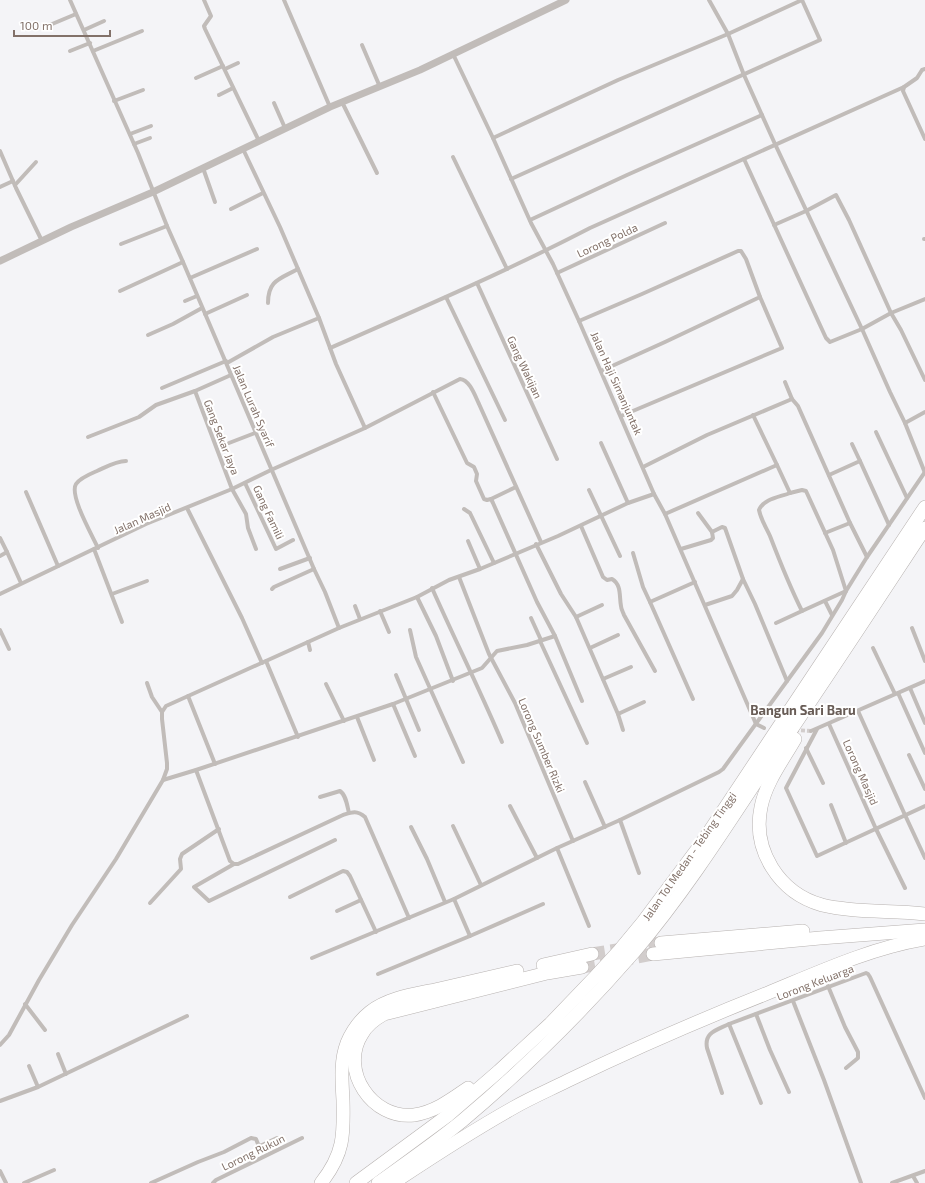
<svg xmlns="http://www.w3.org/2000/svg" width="925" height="1183" viewBox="0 0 925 1183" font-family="'Exo 2',sans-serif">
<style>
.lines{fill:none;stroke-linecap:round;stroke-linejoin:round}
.minor-tunnel{stroke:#d2cdcc;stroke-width:4;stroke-dasharray:4 2;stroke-linecap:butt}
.motorway-tunnel{stroke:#d2cdcc;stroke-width:13;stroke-dasharray:13 6;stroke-linecap:butt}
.motorway-casing{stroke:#b7b2b0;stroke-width:14}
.minor{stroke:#c1bcb9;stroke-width:4}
.tertiary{stroke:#c1bcb9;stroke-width:7}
.motorway{stroke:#fff;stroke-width:13}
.labels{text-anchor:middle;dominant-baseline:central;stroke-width:4;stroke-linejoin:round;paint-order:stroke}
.street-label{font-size:11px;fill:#827169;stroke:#fff}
.quarter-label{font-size:13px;font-weight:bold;fill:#685c56;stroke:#fff}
</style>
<rect width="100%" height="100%" fill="#f4f4f7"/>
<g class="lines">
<path class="minor-tunnel" d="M795,730L811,731"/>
<g class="motorway-tunnel">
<path d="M592,954L661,943"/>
<path d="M582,967L653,954"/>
</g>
<g class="motorway-casing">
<g id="motorway">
<path d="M795,739C783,760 766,782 761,807C752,850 779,893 822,905C855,913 891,910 925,914"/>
<path d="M661,943L803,931"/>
<path d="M653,954L820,938L925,930"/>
<path d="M543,965L592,954"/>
<path d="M468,1088C452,1099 435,1112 414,1115C372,1120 339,1070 362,1034C367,1025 375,1019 384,1014L547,973L582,967"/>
<path d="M321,1183C344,1154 344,1135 343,1100C342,1082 340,1061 347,1043C352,1031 360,1020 370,1012C389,997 417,994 439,989C465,983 491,977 517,971"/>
<path d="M356,1183L447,1116L499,1071L550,1024L595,977L619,951L643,922L699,847L925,507"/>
<path d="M378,1183C406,1163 435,1143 462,1121C523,1070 581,1013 634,952C679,899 717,841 755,783C813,699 869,613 925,528"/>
<path d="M393,1183C432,1157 472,1131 513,1108C530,1098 549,1090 567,1081C633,1049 700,1020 768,993C819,972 871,948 925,939"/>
</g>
</g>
<g class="minor">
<path d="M70,0L138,153L167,226L183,262L314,569L325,592L339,628"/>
<path d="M204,0L211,16L204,26L205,29L259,141"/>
<path d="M284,0L330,107"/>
<path d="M709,0L728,34L744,75L775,144L862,329L890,392L905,423L925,473"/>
<path d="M45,27L76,14"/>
<path d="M84,30L104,21"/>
<path d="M362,45L380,87"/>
<path d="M70,51L90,43"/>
<path d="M93,51L142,31"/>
<path d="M453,54L493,138L531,223L553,264L579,321L654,494L665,514L756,724"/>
<path d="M225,69L238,63"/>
<path d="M925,69L922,70L917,78L904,87L903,91L925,139"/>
<path d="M196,78L223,66"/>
<path d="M219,95L233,88"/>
<path d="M114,101L143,90"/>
<path d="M342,102L377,173"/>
<path d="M274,103L285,128"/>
<path d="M130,134L151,126"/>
<path d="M493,138L618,80L728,34L802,0L820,40L511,179"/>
<path d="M134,144L150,138"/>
<path d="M0,151L16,188L42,241"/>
<path d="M453,157L507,269"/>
<path d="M744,159L820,325L826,338L830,342L862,329L891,313L925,299"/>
<path d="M203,168L215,202"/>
<path d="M15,185L36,162"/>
<path d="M0,187L13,181"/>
<path d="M231,209L263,193"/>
<path d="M530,220L627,175L762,115"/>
<path d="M774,225L806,211L836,195L849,220L891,313L901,330L925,380"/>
<path d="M924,239H925"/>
<path d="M121,244L167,226"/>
<path d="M557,273L665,223"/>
<path d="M190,278L257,249"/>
<path d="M477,283L557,459"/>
<path d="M120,291L183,262"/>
<path d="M446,297L505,420"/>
<path d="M185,301L197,296"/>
<path d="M268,303C268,280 280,279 298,269"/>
<path d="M205,314L247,295"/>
<path d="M319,318L336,364L365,428"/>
<path d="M579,321L642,294L738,251H741L746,259L760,297L665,342L601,371"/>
<path d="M148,335L173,324L202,308"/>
<path d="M330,348C417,310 505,272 590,228L904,87"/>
<path d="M227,363L273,337L319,318L280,227L243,149"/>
<path d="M785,382L792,399L798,406L850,523L867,557"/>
<path d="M162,388L226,361"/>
<path d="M195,391L232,489L246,514L248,528L256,549"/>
<path d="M433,392L467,463L474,467L477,474L476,481L484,499L487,500L491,499L493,503L537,602L555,636L582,701"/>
<path d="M753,415L777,465"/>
<path d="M621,416L782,348L760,297"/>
<path d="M905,423L925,412"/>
<path d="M876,432L907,498"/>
<path d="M88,437L139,417L156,405L195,391L231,375"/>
<path d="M229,443L255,433"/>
<path d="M601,443L628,503"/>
<path d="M860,461L889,525"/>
<path d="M643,467L707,435L792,399"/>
<path d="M829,475L860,461L852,444"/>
<path d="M245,483L276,549L293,540"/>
<path d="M589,490L620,556"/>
<path d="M26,492L58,566"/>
<path d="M491,499L516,487"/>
<path d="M187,508L242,618L262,663"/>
<path d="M464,509L470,513L494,563"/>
<path d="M665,514L777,465L790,493L802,490L806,491L833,550L846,591"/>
<path d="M581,526L603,577L607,580L612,579C622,585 619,597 621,606C621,609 623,612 624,615L655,671"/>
<path d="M712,532L722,527L725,528L743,579L755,604L787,681"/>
<path d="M825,533L850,523"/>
<path d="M0,538L7,552L0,556"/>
<path d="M468,541L480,569"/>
<path d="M536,544L561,594L576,617L618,714L623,730"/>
<path d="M98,548C92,535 69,495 76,484C80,478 90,474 97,471C106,467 116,461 126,461"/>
<path d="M94,549L122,622"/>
<path d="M681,549L711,540L713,538L712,532L698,513"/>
<path d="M7,552L21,583"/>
<path d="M633,553L643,587L650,602"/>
<path d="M280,569L310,558"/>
<path d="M459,577L489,654L515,703L573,841"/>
<path d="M432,588C455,640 480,690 502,742"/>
<path d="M272,589L274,587L314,569"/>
<path d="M0,594L146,524L232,489L271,470L365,428L460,379C470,380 475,396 479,404L541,542"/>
<path d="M112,594L147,581"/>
<path d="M417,597L436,636L453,681"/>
<path d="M825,601L832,615"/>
<path d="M705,605L732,596L737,590L743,579"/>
<path d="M355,606L360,619"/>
<path d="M380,611L389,632"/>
<path d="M802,611L846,591"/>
<path d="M576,617L602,605"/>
<path d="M531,618L541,640"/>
<path d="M776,623L802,611C790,587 780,562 770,536C766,527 761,520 759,510C763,499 780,497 790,493"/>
<path d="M912,628L925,661"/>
<path d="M0,630L9,649"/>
<path d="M410,630L416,657L463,762"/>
<path d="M540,641L587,743"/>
<path d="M308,642L310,650"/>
<path d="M590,648L618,635"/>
<path d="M873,648L895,694"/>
<path d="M266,661L298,737"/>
<path d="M396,675L419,730"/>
<path d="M603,679L631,667"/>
<path d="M147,683L152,697L162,712"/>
<path d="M326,684L344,721"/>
<path d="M910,688L925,723"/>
<path d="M898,693L925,753"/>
<path d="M188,696L215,764"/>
<path d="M693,699L650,602L695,582"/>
<path d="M393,704L415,756"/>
<path d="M858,711L905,815L925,858"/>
<path d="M618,714L644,702"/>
<path d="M357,717L374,760"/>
<path d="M756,724L764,728"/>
<path d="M829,724L876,829L905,888"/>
<path d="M817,729L786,788L817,856L925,806"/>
<path d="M811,731L925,681"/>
<path d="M806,748L823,783"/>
<path d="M909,755L925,789"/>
<path d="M196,770L230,861L234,864H238L343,815C352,812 357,810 365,817L409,918"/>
<path d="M163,780L196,770L393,704L482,668L497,651L527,645L555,636"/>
<path d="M585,782L605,827"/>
<path d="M320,797L340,791C346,795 347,805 349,813"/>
<path d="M831,805L846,843"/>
<path d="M510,806L537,858"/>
<path d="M620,820L639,873"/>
<path d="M453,826L481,885"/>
<path d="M411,827L427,859L445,902"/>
<path d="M557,848L589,926"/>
<path d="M234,864L194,887L209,901L335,840"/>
<path d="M290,897L343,871L347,872L350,876L376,932"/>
<path d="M454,899L470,936"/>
<path d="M150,903L181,869L180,859L182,854L219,829"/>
<path d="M337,911L361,900"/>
<path d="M312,958L454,899L557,848L620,820L719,772L723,769L822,633L842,600L846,591L867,557L925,472"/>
<path d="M378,974L470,936L543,904"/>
<path d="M828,986L845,1027L858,1052V1058L846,1068"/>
<path d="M793,1001L824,1080L861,1183"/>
<path d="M25,1004L45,1030"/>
<path d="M756,1014L770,1050L789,1092"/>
<path d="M729,1024L761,1103"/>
<path d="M0,1045L9,1035L39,980L72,925L116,859L163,780L167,769V763L162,719V712L166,706L339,628L417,597L449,580L480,569L558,536L628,503L654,494"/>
<path d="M58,1054L66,1074"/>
<path d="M29,1066L38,1087"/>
<path d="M722,1093L707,1048C704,1032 717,1030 729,1024L866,973L868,974L870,977L925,1098"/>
<path d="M0,1101L38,1087L187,1016"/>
<path d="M0,1171L6,1183"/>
<path d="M913,1176L917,1183"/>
<path d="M24,1183L54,1170"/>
<path d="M151,1183L198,1162L224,1152L251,1138L256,1139L258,1144L260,1146L277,1138"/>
<path d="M213,1183L216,1180L302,1138"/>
<path d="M892,1183L925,1171"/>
</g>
<path class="tertiary" d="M0,261L71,227L153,192L330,107L420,70L566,0"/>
<use href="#motorway" class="motorway"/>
</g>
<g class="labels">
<g class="street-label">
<text transform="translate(607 240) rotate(-25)">Lorong Polda</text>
<text transform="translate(525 367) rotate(65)">Gang Wakijan</text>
<text transform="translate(617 383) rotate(66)">Jalan Haji Simanjuntak</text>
<text transform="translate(254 406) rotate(67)">Jalan Lurah Syarif</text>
<text transform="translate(222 437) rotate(69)">Gang Sekar Jaya</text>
<text transform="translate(269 512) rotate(65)">Gang Famili</text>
<text transform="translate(142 518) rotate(-24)">Jalan Masjid</text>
<text transform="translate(542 745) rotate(67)">Lorong Sumber Rizki</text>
<text transform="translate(861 772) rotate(66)">Lorong Masjid</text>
<text transform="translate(689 856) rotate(-55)">Jalan Tol Medan - Tebing Tinggi</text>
<text transform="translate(815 982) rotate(-21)">Lorong Keluarga</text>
<text transform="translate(253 1152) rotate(-26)">Lorong Rukun</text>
</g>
<g class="quarter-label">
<text x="803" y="710">Bangun Sari Baru</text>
</g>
</g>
<path d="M14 30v6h96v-6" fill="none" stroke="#827169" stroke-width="2"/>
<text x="20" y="30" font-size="12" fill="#827169" stroke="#ffffff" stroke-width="3" paint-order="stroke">100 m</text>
</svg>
